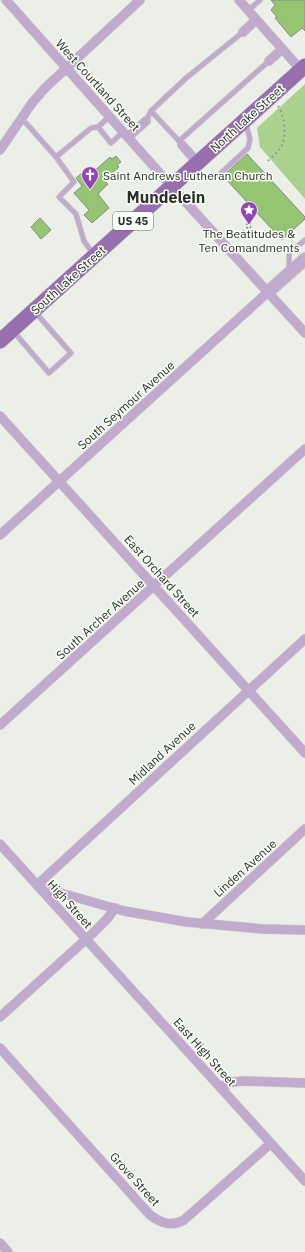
<svg xmlns="http://www.w3.org/2000/svg" width="305" height="1252" viewBox="0 0 305 1252" font-family="'IBM Plex Sans',sans-serif">
<style>
.green{fill:#aad28e}
.building{fill:#95c472;stroke:#898d86}
.lines{fill:none;stroke-linecap:round;stroke-linejoin:round}
.service-casing{stroke:#c9ccc6;stroke-width:6}
.minor-casing{stroke:#c9ccc6;stroke-width:10}
.tertiary-casing{stroke:#c9ccc6;stroke-width:14}
.primary-casing{stroke:#c9ccc6;stroke-width:16}
.path{stroke:#8b8e89;stroke-width:1.5;stroke-dasharray:2 3;stroke-linecap:butt}
.service{stroke:#c0aacd;stroke-width:4.5}
.minor{stroke:#c0aacd;stroke-width:9}
.tertiary{stroke:#c0aacd;stroke-width:12}
.primary{stroke:#986fae;stroke-width:15}
.labels{text-anchor:middle;dominant-baseline:central;stroke-width:3;stroke-linejoin:round;paint-order:stroke}
.shield{fill:#f8fdf5;stroke:#696c68;stroke-width:1}
.shield-label{font-size:11px;font-weight:bold;fill:#2c2e2b}
.street-label{font-size:12px;fill:#2c2e2b;stroke:#f8fdf5}
.poi-label{font-size:12px;fill:#2c2e2b;stroke:#f8fdf5;text-anchor:start}
.district-label{font-size:16px;font-weight:bold;fill:#2c2e2b;stroke:#f8fdf5}
</style>
<rect width="100%" height="100%" fill="#ebefe8"/>
<path class="green" d="M305,84V199L260,147L257,128Z"/>
<g class="building">
<path d="M271,0H305V31L302,28L291,37L275,18L277,17L271,10L275,5Z"/>
<path d="M247,154L305,217V219L282,240L223,176Z"/>
<path d="M116,156L121,162L117,165L119,167L104,180L108,184L98,194L109,208L92,223L84,215L89,210L74,193L82,186L76,178L89,167L93,172L110,157L112,159Z"/>
<path d="M40,218L51,230L41,239L31,227Z"/>
</g>
<g class="lines">
<g class="service-casing">
<g id="service">
<path d="M248,11L260,0"/>
<path d="M151,111L179,141"/>
<path d="M110,116L98,127L111,143L123,132"/>
<path d="M21,119L26,123L56,157L91,128L98,127"/>
<path d="M146,121L151,111L185,79L243,32"/>
<path d="M182,145L179,141L269,61"/>
<path d="M56,157L74,182L59,197L76,214L84,241L94,255"/>
<path d="M193,172C202,176 209,179 219,175L248,148L250,139L246,124"/>
<path d="M289,271V253L305,240"/>
<path d="M14,332L49,373L71,353L35,312"/>
</g>
</g>
<g class="minor-casing">
<g id="minor">
<path d="M6,0L172,187L305,333"/>
<path d="M239,0L301,70"/>
<path d="M243,32L256,20"/>
<path d="M269,61L282,49"/>
<path d="M128,137L146,121"/>
<path d="M182,145L198,163"/>
<path d="M0,150L32,103L45,88L140,0"/>
<path d="M0,416L305,753"/>
<path d="M0,535L268,292"/>
<path d="M305,639L37,885L305,1181"/>
<path d="M0,725L305,449"/>
<path d="M0,844L37,885L50,890L124,911L187,922L263,929L305,930"/>
<path d="M202,924L305,829"/>
<path d="M0,1017L93,933L107,919L115,908"/>
<path d="M0,1048L150,1215C161,1223 171,1227 184,1220L270,1144"/>
<path d="M220,1087L233,1082L244,1081L305,1083"/>
<path d="M0,1243L8,1252"/>
</g>
</g>
<g class="tertiary-casing">
<path id="tertiary" d="M268,292L305,259"/>
</g>
<g class="primary-casing">
<path id="primary" d="M0,341L305,66"/>
</g>
<g class="path">
<path d="M268,161C273,156 278,152 281,147C287,136 285,116 278,106"/>
<path d="M235,238L248,227L246,225L249,222L252,226L249,228L248,227"/>
</g>
<use href="#service" class="service"/>
<use href="#minor" class="minor"/>
<use href="#tertiary" class="tertiary"/>
<use href="#primary" class="primary"/>
</g>
<defs>
<g id="church-pin" transform="scale(0.9)"><path d="M0 17L-7.5 6A9.5 9.5 0 1 1 7.5 6Z" fill="#9246b7" stroke="#f8fdf5"/><path d="M-1.2-6h2.4v3.5h3.3v2.4h-3.3V6h-2.4V-.1h-3.3v-2.4h3.3Z" fill="#fff"/></g>
<g id="sight-pin" transform="scale(0.9)"><path d="M0 17L-7.5 6A9.5 9.5 0 1 1 7.5 6Z" fill="#9246b7" stroke="#f8fdf5"/><path d="M0-6L1.8-2.2L6-1.7L2.9 1.2L3.7 5.4L0 3.3L-3.7 5.4L-2.9 1.2L-6-1.7L-1.8-2.2Z" fill="#fff"/></g>
</defs>
<g fill-rule="evenodd">
<use href="#church-pin" x="90" y="175"/>
<use href="#sight-pin" x="249" y="210"/>
</g>
<g class="labels">
<rect class="shield" x="113" y="212" width="40" height="18" rx="3"/>
<g class="shield-label">
<text x="133" y="221">US 45</text>
</g>
<g class="street-label">
<text transform="translate(98 85) rotate(48)">West Courtland Street</text>
<text transform="translate(247 118) rotate(-42)">North Lake Street</text>
<text transform="translate(68 280) rotate(-42)">South Lake Street</text>
<text transform="translate(126 405) rotate(-42)">South Seymour Avenue</text>
<text transform="translate(162 576) rotate(48)">East Orchard Street</text>
<text transform="translate(100 619) rotate(-42)">South Archer Avenue</text>
<text transform="translate(162 753) rotate(-43)">Midland Avenue</text>
<text transform="translate(245 868) rotate(-42)">Linden Avenue</text>
<text transform="translate(70 904) rotate(48)">High Street</text>
<text transform="translate(205 1052) rotate(48)">East High Street</text>
<text transform="translate(135 1179) rotate(48)">Grove Street</text>
</g>
<g class="poi-label">
<text x="103" y="175">Saint Andrews Lutheran Church</text>
<text x="249" y="233" text-anchor="middle">The Beatitudes &amp;<tspan x="249" dy="14">Ten Comandments</tspan></text>
</g>
<g class="district-label">
<text x="166" y="197">Mundelein</text>
</g>
</g>
</svg>
